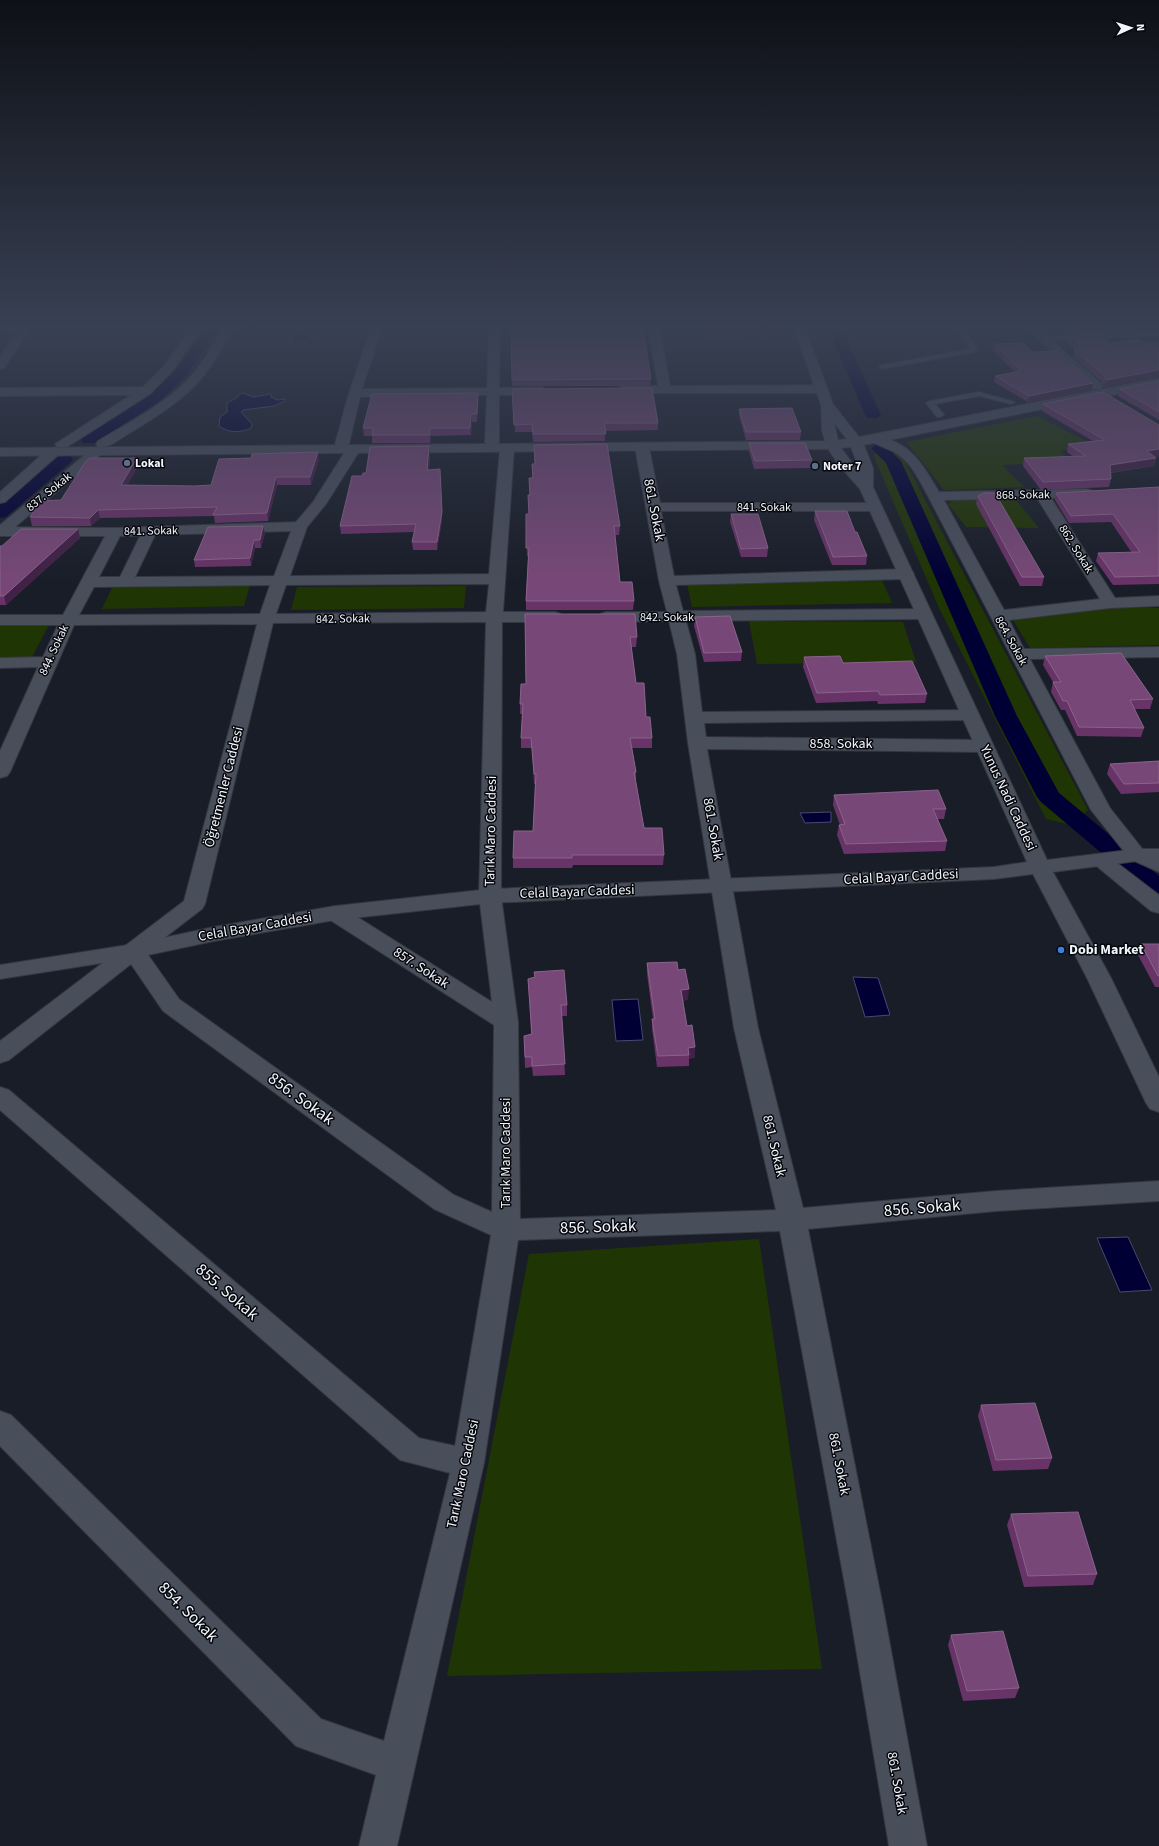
<svg xmlns="http://www.w3.org/2000/svg" width="1159" height="1846" viewBox="0 0 1159 1846" font-family="'Source Sans 3',sans-serif">
<style>
.commercial{fill:#2d1f2b}
.green{fill:#203504}
.water{fill:#000034;stroke:#484a70}
.lines{fill:none;stroke-linecap:round;stroke-linejoin:round}
.canal{fill:#000034;fill-rule:evenodd}
.lane-casing{stroke:#34373f;stroke-width:2}
.street-casing{stroke:#34373f;stroke-width:2}
.secondary-casing{stroke:#34373f;stroke-width:2}
.lane{fill:#494e5b;fill-rule:evenodd}
.street{fill:#494e5b;fill-rule:evenodd}
.secondary{fill:#494e5b;fill-rule:evenodd}
.wall{fill:#683367}
.shaded-wall{fill:#422147}
.building{fill:#774877;stroke:#8a638c}
.service-dot{fill:#5c6f8a;stroke:#06080c;stroke-width:1.5}
.shop-dot{fill:#3f7fe0;stroke:#06080c;stroke-width:1.5}
.labels{text-anchor:middle;dominant-baseline:central;stroke-width:3;stroke-linejoin:round;paint-order:stroke}
.far-poi-label{font-size:12px;font-weight:bold;fill:#f1f5fd;stroke:#06080c;text-anchor:start}
.far-street-label{font-size:12px;fill:#f1f5fd;stroke:#06080c}
.street-label{font-size:14px;fill:#f1f5fd;stroke:#06080c}
.poi-label{font-size:14px;font-weight:bold;fill:#f1f5fd;stroke:#06080c;text-anchor:start}
.near-street-label{font-size:17px;fill:#f1f5fd;stroke:#06080c}
</style>
<rect width="100%" height="100%" fill="#191d28"/>
<path class="commercial" d="M700,325H782L788,339L704,340Z"/>
<g class="green">
<path d="M1035,325H1159V332L1050,335L1045,334Z"/>
<path d="M1037,416L1094,445L1060,451L1070,462L1002,465L1024,487L944,490L906,442Z"/>
<path d="M887,448L900,452L1088,810L1071,825L1046,819L940,610L873,455Z"/>
<path d="M955,499H1015L1039,528L966,527L948,504Z"/>
<path d="M882,580L892,603L692,607L687,584Z"/>
<path d="M250,585L244,606L102,609L112,588Z"/>
<path d="M466,586L464,608L291,610L297,587Z"/>
<path d="M1114,608H1159V645L1030,648L1013,620Z"/>
<path d="M749,621L903,622L916,662L757,664Z"/>
<path d="M0,625H49L32,657H0Z"/>
<path d="M759,1239L822,1669L447,1676L529,1254Z"/>
</g>
<g class="water">
<path d="M295,332H307L306,335L313,336L307,342H290Z"/>
<path d="M243,393L253,397L271,394V397L277,400L285,399V401L274,406L243,410L241,412L252,424L251,428C241,433 228,433 219,426L220,417L227,412V403L238,397L239,394Z"/>
<path d="M831,812V822L805,823L800,813Z"/>
<path d="M853,977L878,978L890,1015L865,1017Z"/>
<path d="M638,999L643,1040L616,1041L612,1000Z"/>
<path d="M1128,1237L1152,1290L1120,1292L1097,1238Z"/>
</g>
<g class="lines">
<g class="canal">
<path d="M208,325H221L186,376L161,400L95,443H83L81,440L83,437L151,394L176,370Z"/>
<path d="M827,325H840L881,415L878,418H868L865,415Z"/>
<path d="M880,444L886,446L901,461L1017,716L1059,793L1159,876V897L1150,894L1041,802L1037,797L995,716L886,463L872,449L874,446Z"/>
<path d="M65,454L71,456L73,459L71,462L6,517L0,518V504L59,456Z"/>
</g>
<g class="lane-casing">
<g id="lane">
<path d="M954,325H960L977,348L975,352L882,369L879,367L882,365L970,349Z"/>
<path d="M1159,332V336L1041,340L1038,338L1041,336Z"/>
<path d="M979,392L1015,402L1011,404L979,396L935,404L944,415L940,417H937L926,403L930,401Z"/>
</g>
</g>
<g class="street-casing">
<g id="street">
<path d="M0,325L22,326L38,325L28,332L4,368L0,369V356L17,333L0,331Z"/>
<path d="M192,325H203L173,370L150,394L67,447H57L55,444L131,395L0,396V388L143,387L165,365Z"/>
<path d="M225,325H236C225,343 215,363 201,379C181,402 154,418 128,434C119,439 109,449 98,447L96,444L98,441C131,421 168,403 193,374C206,359 215,341 225,325Z"/>
<path d="M372,325H383L362,389L487,388L489,325H500L499,388L542,387L548,391L542,395H499V442L497,445H487L485,442L487,395L360,397L349,444L347,447H337L335,444L349,393Z"/>
<path d="M648,325H659L670,386L822,385L828,389L822,393H618L616,390L622,386H658Z"/>
<path d="M1023,325H1034L1101,383L1103,386L1101,389H1093Z"/>
<path d="M876,435C912,444 921,462 939,492L1086,489L1091,490L1093,493L1091,496L1086,497L1051,498L1115,598L1159,596V606L1110,608L1009,620L1024,649L1159,647V657L1030,659L1110,808L1144,851L1159,858V872L1130,859L1091,810L928,496C920,482 913,465 899,455C892,449 873,445 869,439L871,436ZM1037,498L1100,599L1004,610L944,500Z"/>
<path d="M642,443L647,444L649,447L660,503H875L880,504L882,507L880,510L875,511H661L674,576L906,569L912,571L914,574L912,577L906,579L676,585L683,611L924,609L930,611L932,614L930,617L924,619L686,621L695,654L702,712L970,710L976,711L979,715L976,719L970,720L704,723L706,737L984,740L991,742L993,746L991,750L984,752L707,749L758,1028L803,1208L996,1191L1159,1181V1201L996,1211L808,1229L883,1607L927,1846H889L849,1607L780,1231L518,1240L484,1463L397,1846H359L376,1775L296,1746L0,1446V1411L11,1415L321,1719L384,1741L450,1473L400,1460L0,1110V1087L9,1090L419,1438L455,1446L491,1235L434,1209L163,1011L131,964L9,1060L0,1063V1041L184,901L257,624L74,625L10,772L7,776L0,778V751L38,667L0,668V658L43,657L58,625H0V615H63L105,536H0V525L92,449H102L104,452L15,527L115,528L296,522L313,502L348,447H358L360,450L326,504L307,527L290,576L489,574L500,449L502,446H512L514,449L503,612H555L561,614L563,617L561,620L555,622H502L501,896L518,1022L520,1219L776,1210L734,1028L688,743L677,654L669,621L606,622L600,620L598,617L600,614L606,612H667L659,581L635,447L637,444ZM291,531L274,576L135,577L155,535ZM120,536H140L120,577H99ZM489,584L486,612L276,614L286,585ZM270,585L260,614L79,615L94,587ZM486,622L479,896L492,1002L343,908L335,906L327,908L324,913L327,918L494,1025L492,1212L454,1195L179,999L146,952L202,909L205,904L273,623Z"/>
<path d="M53,448L58,449L60,452L58,455L5,502L0,503V492L48,449Z"/>
<path d="M1101,854L1108,856L1159,895V913L1151,911L1094,864L1091,860L1094,856Z"/>
</g>
</g>
<g class="secondary-casing">
<path id="secondary" d="M793,325H804L833,404L859,437L1159,378V386L864,445L873,468V487L1047,860L1137,849H1159V861H1137L1053,872L1111,978L1159,1077V1112L1150,1109L1146,1103L1087,978L1033,874L994,879L490,903L335,920L214,941L134,958L0,979V965L134,944L214,927L335,906L490,889L994,867L1027,862L860,489L839,465L828,449L0,456V448L825,441L822,430L821,405ZM834,423L847,439L838,440ZM851,447L859,468V472L841,448Z"/>
</g>
<use href="#lane" class="lane"/>
<use href="#street" class="street"/>
<use href="#secondary" class="secondary"/>
</g>
<g class="wall">
<path d="M511,328L651,379L650,386H512Z"/>
<path d="M1069,335L1110,344H1149L1159,342V377L1104,387L1102,382L1073,357L1074,350H1075L1067,342Z"/>
<path d="M994,344L1032,352L1093,383L1092,390L1028,402L994,382L995,376L1015,372L992,350Z"/>
<path d="M1159,381V420L1118,396L1119,389Z"/>
<path d="M512,389L658,423V430L605,431V441L533,442L532,432H515Z"/>
<path d="M478,401L477,422H472L471,435L431,436L430,443H372V436H364L363,428Z"/>
<path d="M1043,404L1159,425V457H1155L1156,458L1154,466L1111,473V479L1109,487L1041,490L1023,466L1024,458L1074,457L1067,452L1068,444L1093,441L1042,411Z"/>
<path d="M739,409L801,432L800,440H746L739,416Z"/>
<path d="M749,443L812,460L811,468L754,469L749,451Z"/>
<path d="M534,445L620,526L619,535H615L620,582L634,601L633,610H526V601L528,556L527,557L526,514H529L528,495H530L529,478H532V464H535Z"/>
<path d="M430,454L429,470L442,520L437,550H413L412,542L414,532L341,534L340,526L362,476L366,473Z"/>
<path d="M251,458L319,460L311,485H277L268,521L215,523L214,516L100,518L91,526H32L30,517L61,500L139,465L127,485L195,486L211,485Z"/>
<path d="M1159,487V584L1113,585L1096,561L1098,553H1132L1111,522L1069,523L1055,500L1056,493Z"/>
<path d="M978,496L1044,577L1042,586H1020L976,504Z"/>
<path d="M815,511L855,532L867,556L866,565H832L814,520Z"/>
<path d="M731,514L768,548L767,557H741L730,522Z"/>
<path d="M78,529L80,538L6,605H0V546Z"/>
<path d="M265,533L261,548H255L251,566L195,567L194,560Z"/>
<path d="M525,614L637,637L636,647H631L636,683L652,738V748H632L636,772V782L644,828L664,855L663,865H573L572,868H513V858L533,831L535,784H534L532,748H521V738L522,714H520V704L526,684Z"/>
<path d="M695,617L742,652L741,661L704,662L694,626Z"/>
<path d="M1045,656L1153,699L1150,709H1134L1144,728L1141,737L1077,736L1065,710H1061L1051,692L1053,682L1043,665Z"/>
<path d="M804,657L843,663L927,694L925,703L878,704L877,701L816,703L803,667Z"/>
<path d="M1159,761V792L1121,794L1107,774L1110,764Z"/>
<path d="M834,795L946,809L944,819H937L947,841L945,851L844,854L837,835L839,825H840L833,805Z"/>
<path d="M1141,944H1159V987H1155L1138,955Z"/>
<path d="M647,963L678,970L688,999L683,1001L687,1026L695,1057L689,1059V1066L657,1067L652,1029V1019H653L647,974Z"/>
<path d="M528,979L567,1005V1016H562L565,1075L533,1076L532,1067L525,1068L524,1036L531,1034Z"/>
<path d="M981,1405L1052,1458L1048,1469L993,1471L978,1416Z"/>
<path d="M1011,1514L1097,1574L1093,1585L1024,1587L1007,1525Z"/>
<path d="M951,1635L1019,1688L1015,1698L963,1701L948,1645Z"/>
</g>
<g class="shaded-wall">
<path d="M1159,370V377L1104,387L1106,380Z"/>
<path d="M1093,383L1092,390L1028,402L1029,396Z"/>
<path d="M471,414L472,422L471,435L470,428Z"/>
<path d="M430,428L431,436L430,443Z"/>
<path d="M429,446L430,454L428,478L427,470Z"/>
<path d="M1159,449V457L1146,458L1147,451Z"/>
<path d="M318,452L319,460L311,485L310,477Z"/>
<path d="M137,458L139,465L123,493L121,485Z"/>
<path d="M1156,458L1154,466L1108,473L1110,465Z"/>
<path d="M440,469L442,520L437,550V542Z"/>
<path d="M276,477L277,485L268,521L267,513Z"/>
<path d="M98,510L100,518L91,526L90,518Z"/>
<path d="M263,526L265,533L261,548L260,540Z"/>
<path d="M78,529L80,538L6,605L4,596Z"/>
<path d="M254,540L255,548L251,566L250,558Z"/>
<path d="M689,989L688,999L681,1001V990Z"/>
<path d="M695,1047V1057L689,1059V1055L688,1048Z"/>
</g>
<g class="building">
<path d="M591,325H641L644,333L651,379L512,380L511,328Z"/>
<path d="M1069,335H1100L1110,344L1137,339L1149,344L1159,342V370L1106,380L1104,375L1074,350L1083,349Z"/>
<path d="M1023,343L1032,352L1057,351L1093,383L1029,396L995,376L1021,371L994,344Z"/>
<path d="M1159,381V412L1119,389Z"/>
<path d="M652,388L658,423H604L606,434H533L532,424L514,425L512,389Z"/>
<path d="M1103,392L1159,425V449L1147,451L1156,458L1110,465L1111,479L1043,482L1024,458L1086,456L1068,444L1105,440L1043,404Z"/>
<path d="M478,393L477,414H471L470,428H430V435H372L373,428H363L372,394Z"/>
<path d="M792,408L801,432H746L739,409Z"/>
<path d="M749,443H805L812,460L755,461Z"/>
<path d="M607,444L620,526H614L620,582H632L634,601H526L529,548H526V514H529L528,495H530L529,478H533L532,464H535L534,445Z"/>
<path d="M429,446L427,470L440,469L442,512L437,542H412L416,524L340,526L352,476H362L363,473H366L370,447Z"/>
<path d="M318,452L310,477H276L267,513L213,515L217,507L98,510L90,518L30,517L40,501L61,500L86,461L90,458H137L121,485L195,486L211,485L219,459L251,458L252,454Z"/>
<path d="M1159,487V576L1115,577L1098,553L1140,552L1113,514L1071,516L1056,493Z"/>
<path d="M984,493H995L1044,577H1022L978,496Z"/>
<path d="M815,511H847L855,532H857L867,556L833,557Z"/>
<path d="M731,514H758L768,548L741,549Z"/>
<path d="M263,526L260,540H254L250,558L194,560L208,527Z"/>
<path d="M21,529H78L4,596H0V546H2Z"/>
<path d="M525,614H635L637,637H630L636,683H644L646,717H650L652,738H630L636,772H634L644,828H662L664,855H572V858H513L514,831H533L536,774H534L531,738H521L523,704H520L521,684H526Z"/>
<path d="M730,616L742,652L704,653L695,617Z"/>
<path d="M1121,653L1153,699L1130,700L1144,728L1079,727L1067,701H1063L1053,682H1061L1045,656Z"/>
<path d="M840,656L843,663L912,661L927,694L880,695L878,691L817,693L804,657Z"/>
<path d="M1159,761V783L1124,784L1110,764Z"/>
<path d="M938,790L946,809H933L947,841L846,844L839,825L845,824L834,795Z"/>
<path d="M1141,944H1159V976H1158Z"/>
<path d="M677,962L678,970L685,969L689,989L681,990L687,1026L692,1025L695,1047L688,1048L689,1055L658,1056L652,1019H655L647,963Z"/>
<path d="M564,970L567,1005H561L565,1064L532,1066V1057H525L524,1036L532,1034L528,979L535,977L534,972Z"/>
<path d="M1035,1403L1052,1458L996,1460L981,1405Z"/>
<path d="M1078,1512L1097,1574L1028,1576L1011,1514Z"/>
<path d="M1003,1631L1019,1688L967,1691L951,1635Z"/>
</g>
<linearGradient id="sky" x2="0" y2="1"><stop stop-color="#0e1016"/><stop offset="0.56" stop-color="#384053"/><stop offset="1" stop-color="#384053" stop-opacity="0"/></linearGradient>
<rect width="1159" height="583" fill="url(#sky)"/>
<g class="service-dot">
<circle cx="127" cy="463" r="4"/>
<circle cx="815" cy="466" r="4"/>
</g>
<circle class="shop-dot" cx="1061" cy="950" r="4"/>
<g class="labels">
<g class="far-poi-label">
<text x="135" y="463">Lokal</text>
<text x="823" y="466">Noter 7</text>
</g>
<g class="far-street-label">
<text transform="translate(49 492) rotate(-39)">837. Sokak</text>
<text transform="translate(1023 495) rotate(-1)">868. Sokak</text>
<text x="764" y="507">841. Sokak</text>
<text transform="translate(151 531) rotate(-1)">841. Sokak</text>
<text transform="translate(1076 549) rotate(58)">862. Sokak</text>
<text x="667" y="617">842. Sokak</text>
<text transform="translate(343 619) rotate(-1)">842. Sokak</text>
<text transform="translate(1011 641) rotate(61)">864. Sokak</text>
<text transform="translate(54 650) rotate(-65)">844. Sokak</text>
</g>
<g class="street-label">
<text transform="translate(654 510) rotate(79)">861. Sokak</text>
<text x="841" y="744">858. Sokak</text>
<text transform="translate(224 787) rotate(-76)">Öğretmenler Caddesi</text>
<text transform="translate(1008 798) rotate(65)">Yunus Nadi Caddesi</text>
<text transform="translate(713 829) rotate(80)">861. Sokak</text>
<text transform="translate(491 831) rotate(-89)">Tarık Maro Caddesi</text>
<text transform="translate(901 877) rotate(-3)">Celal Bayar Caddesi</text>
<text transform="translate(577 892) rotate(-2)">Celal Bayar Caddesi</text>
<text transform="translate(255 927) rotate(-10)">Celal Bayar Caddesi</text>
<text transform="translate(421 968) rotate(33)">857. Sokak</text>
<text transform="translate(774 1146) rotate(77)">861. Sokak</text>
<text transform="translate(506 1153) rotate(-90)">Tarık Maro Caddesi</text>
<text transform="translate(839 1464) rotate(79)">861. Sokak</text>
<text transform="translate(463 1474) rotate(-78)">Tarık Maro Caddesi</text>
<text transform="translate(897 1783) rotate(80)">861. Sokak</text>
</g>
<g class="poi-label">
<text x="1069" y="950">Dobi Market</text>
</g>
<g class="near-street-label">
<text transform="translate(301 1099) rotate(36)">856. Sokak</text>
<text transform="translate(922 1208) rotate(-5)">856. Sokak</text>
<text transform="translate(598 1227) rotate(-2)">856. Sokak</text>
<text transform="translate(227 1292) rotate(41)">855. Sokak</text>
<text transform="translate(188 1612) rotate(45)">854. Sokak</text>
</g>
</g>
<g transform="translate(1131 28) rotate(87)" stroke="#06080c" stroke-width="3" paint-order="stroke">
<path d="M0-3L7 15L0 10L-7 15Z" fill="#f1f5fd"/>
<text y="-6" font-size="11" font-weight="bold" text-anchor="middle" fill="#f1f5fd">N</text>
</g>
</svg>
